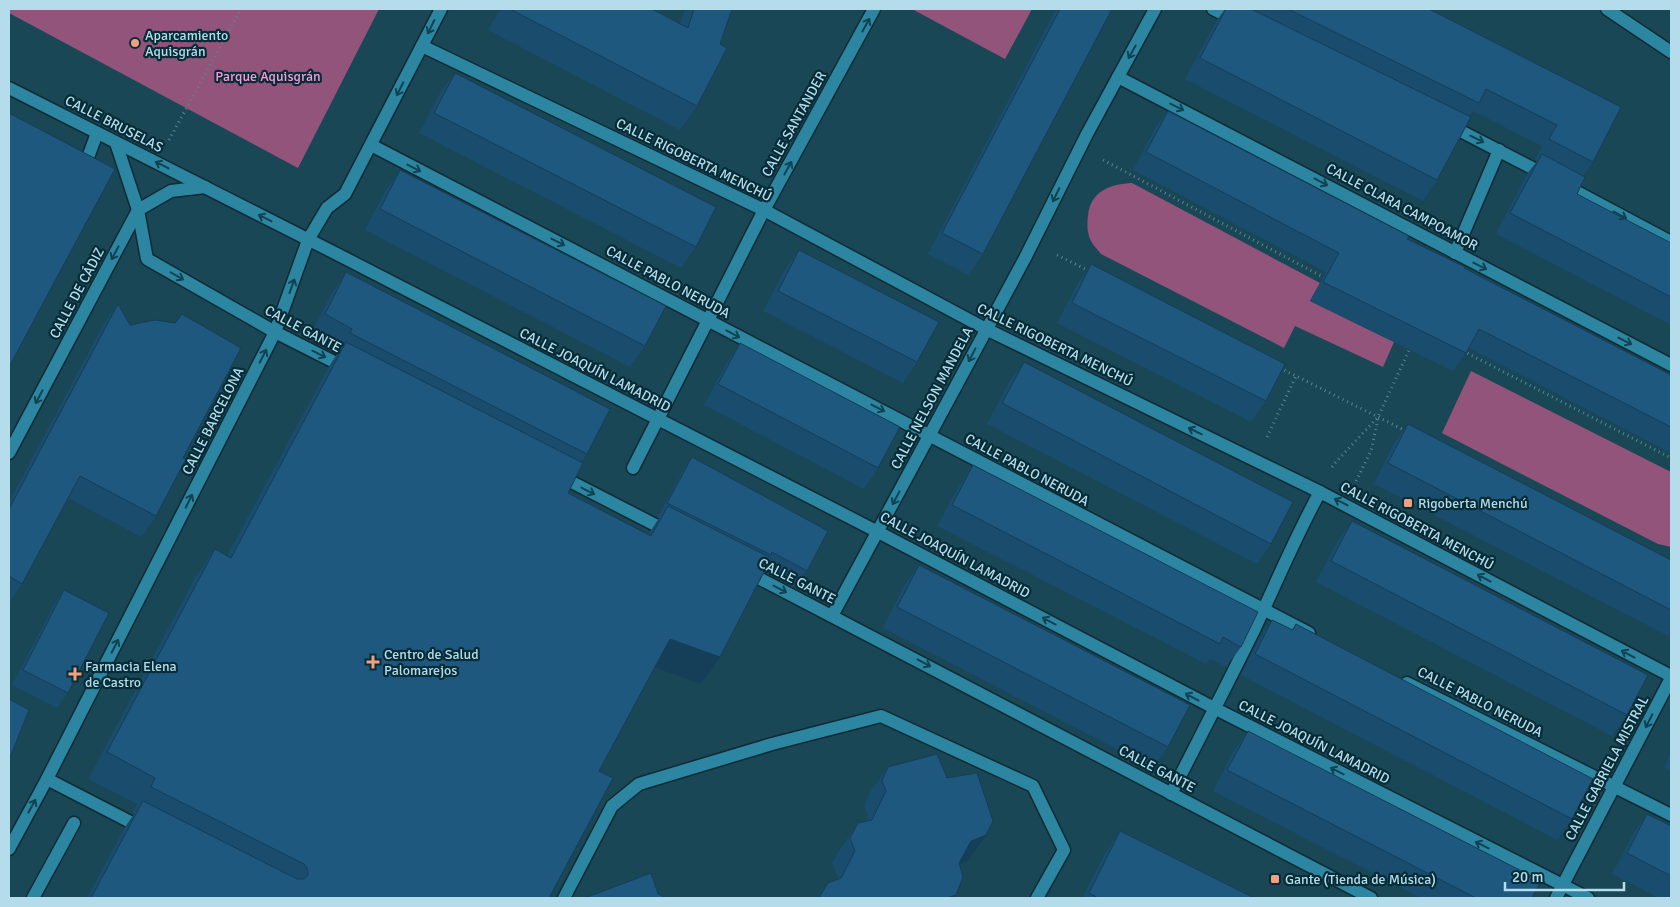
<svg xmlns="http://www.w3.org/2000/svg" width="1680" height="907" viewBox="0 0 1680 907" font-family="Signika,sans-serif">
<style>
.green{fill:#92547b}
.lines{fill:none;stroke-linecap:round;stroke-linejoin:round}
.minor-casing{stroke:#102b34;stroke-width:15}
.path{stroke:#598493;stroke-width:3;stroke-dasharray:1 4;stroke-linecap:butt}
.minor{stroke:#2c86a1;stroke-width:12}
.wall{fill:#1a4c6d}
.shaded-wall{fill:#153e59}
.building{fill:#1e587f;stroke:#153e59}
.oneway{stroke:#104252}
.poi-dot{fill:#f2a080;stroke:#062c37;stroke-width:2}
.labels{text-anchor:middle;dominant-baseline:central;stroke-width:4.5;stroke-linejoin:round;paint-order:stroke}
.poi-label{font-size:14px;fill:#b5dceb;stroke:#062c37;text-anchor:start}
.park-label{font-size:14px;fill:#fd99d8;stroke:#062c37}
.street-label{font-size:14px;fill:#b5dceb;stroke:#062c37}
</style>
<rect width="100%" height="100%" fill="#194756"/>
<g class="green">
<path d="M9,9H379L298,168L9,13Z"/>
<path d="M912,9H1032L1005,59Z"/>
<path d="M1132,183L1320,283L1310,301L1394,342L1383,367L1295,326L1284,348L1101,254C1098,250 1092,244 1090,239C1087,232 1087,223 1088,216C1090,191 1111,184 1132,183Z"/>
<path d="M1471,371L1671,472V547L1658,544L1442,433Z"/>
</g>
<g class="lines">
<g class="minor-casing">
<g id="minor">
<path d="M1213,9L1236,20"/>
<path d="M1607,9L1671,52"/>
<path d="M422,46L764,210L986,329L1320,492L1671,676"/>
<path d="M1118,77L1671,365"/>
<path d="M9,88L329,250L878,532L1216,709L1588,898"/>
<path d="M1449,125L1546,175"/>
<path d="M116,143L138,210L147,259L275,332L348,369"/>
<path d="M371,145L1309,633"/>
<path d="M83,171L97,133"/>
<path d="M1564,185L1671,242"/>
<path d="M138,210L171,191L205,187"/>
<path d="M1455,253L1499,150"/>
<path d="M9,453L138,210"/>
<path d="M633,468L764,210L874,9"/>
<path d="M558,475L669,532"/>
<path d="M747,572L1371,898"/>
<path d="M832,616L1025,258L1087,134L1155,9"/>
<path d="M1407,683L1671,815"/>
<path d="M47,779L144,829"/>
<path d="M1171,794C1199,739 1227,685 1254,630C1276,584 1295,537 1320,492"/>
<path d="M9,849L47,779L275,332L308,240L327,208L345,194L441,9"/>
<path d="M33,898L74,823"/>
<path d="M564,898L612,806L639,784L772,744L881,716L1033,786L1064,850L1037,898"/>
<path d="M1556,898L1671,678"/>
</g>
</g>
<g class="path">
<path d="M169,140L241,9"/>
<path d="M1103,160L1325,278"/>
<path d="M1057,255L1089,271"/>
<path d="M1463,351L1671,458"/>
<path d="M1280,368L1406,431"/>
<path d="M1267,437L1296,376"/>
<path d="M1332,467L1335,463L1378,417L1411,346"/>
<path d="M1356,481L1371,451L1378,419"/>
</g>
<use href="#minor" class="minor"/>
</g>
<g class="wall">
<path d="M500,9H652L680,24L685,9H732L697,106L680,130L488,30Z"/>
<path d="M1056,9H1112L983,254L968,275L928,254Z"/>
<path d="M1225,9H1429L1621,107L1593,162L1583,176L1577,194L1671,243V325L1496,234L1527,174L1537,161L1535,160L1542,146L1473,111L1469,116L1437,180L1423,201L1185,79L1217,20Z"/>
<path d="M455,73L696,247L681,268L419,133L440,93Z"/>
<path d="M1168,111L1407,239L1671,375V453L1469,348L1453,371L1310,301L1326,272L1133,170L1154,130Z"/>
<path d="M400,170L645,346L630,367L365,230L385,191Z"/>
<path d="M799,250L917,362L903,383L763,311L784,271Z"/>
<path d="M1091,264L1266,401L1251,422L1057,323L1077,285Z"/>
<path d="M346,272L587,454L581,462L568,493L648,535L659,518H657L682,472L692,457L807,571L797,585L766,569L720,657L701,684L655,667L599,771L549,898H87L125,827L134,814L132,813L137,804L88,779L196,576L215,549L227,556L328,368L337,354H335L337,349L310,335L332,293Z"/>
<path d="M118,304L130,325L183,458L156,516L141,537L68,498L22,584L9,603V502L103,325Z"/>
<path d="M740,343L878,468L864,489L704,405L726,364Z"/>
<path d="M1024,362L1271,544L1257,564L987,424L1009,382Z"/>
<path d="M1408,424L1671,560V631L1668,636L1374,484L1393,445Z"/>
<path d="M973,465L1241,647L1226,667L1210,659L1206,664L937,526L959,486Z"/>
<path d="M1352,521L1627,715L1612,736L1316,582L1337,542Z"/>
<path d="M919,565L1168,747L1153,768L883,628L904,586Z"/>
<path d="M64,590L68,693L57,708L12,685L54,605Z"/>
<path d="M1272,620L1292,630L1296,624L1572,819L1557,840L1241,675L1258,641Z"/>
<path d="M1248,731L1532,898H1421L1213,791L1233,752Z"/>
<path d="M1671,754V771L1664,767Z"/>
<path d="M888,767L947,778L986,835L968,861L959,864L956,895L953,898H817L828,883L836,880L838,877L832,863L840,849L858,823L865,822L868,816L864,806L870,792Z"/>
<path d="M1647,814L1671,826V898H1659L1612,874L1633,834Z"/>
<path d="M1120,831L1254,898H1082L1106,852Z"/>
</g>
<g class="shaded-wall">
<path d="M670,639L720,657L701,684L651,666Z"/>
<path d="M986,835L968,861L954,867L971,841Z"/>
<path d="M956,895L953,898H946Z"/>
</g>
<g class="building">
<path d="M510,9H652L688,28L694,9H732L720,44L727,48L697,106Z"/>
<path d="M1060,9H1112L983,254L942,233Z"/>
<path d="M1226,9H1251L1471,117L1437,180L1200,58Z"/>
<path d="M1288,9H1429L1621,107L1593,162L1549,139L1557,125L1486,89L1479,103Z"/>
<path d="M455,73L716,207L696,247L434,113Z"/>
<path d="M1168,111L1409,236L1407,239L1465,267L1464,268L1671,375V427L1479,329L1466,353L1323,282L1339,253L1146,152Z"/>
<path d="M9,113L115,169L9,367Z"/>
<path d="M1542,154L1585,177L1577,194L1671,243V297L1510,213Z"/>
<path d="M400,170L666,306L645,346L380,209Z"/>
<path d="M799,250L939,322L917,362L778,291Z"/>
<path d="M1091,264L1285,364L1266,401L1072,303Z"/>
<path d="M346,272L610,409L587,454L350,333L352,329L325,314Z"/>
<path d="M118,304L130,325L155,320L175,323L182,314L241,348L183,458L186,459L156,516L80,476L22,584L9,576V509Z"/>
<path d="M346,342L583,463L568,493L651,536L668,506L771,558L720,657L670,639L599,771L613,778L549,898H91L143,801L297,879H304L308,875L307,868L304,864L151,787L155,778L107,752L215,549L231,558Z"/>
<path d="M740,343L900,427L878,468L718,384Z"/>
<path d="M1024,362L1293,502L1271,544L1002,403Z"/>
<path d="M1408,424L1671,560V610L1388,463Z"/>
<path d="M692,457L828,531L807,571L772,552L771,555L667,503Z"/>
<path d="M973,465L1258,612L1241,647L1223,637L1220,644L952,505Z"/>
<path d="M1352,521L1648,675L1627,715L1331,561Z"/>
<path d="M919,565L1190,705L1168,747L897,607Z"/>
<path d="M64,590L109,613L68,693L23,670Z"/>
<path d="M1272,620L1293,630L1296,624L1593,779L1572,819L1255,654Z"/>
<path d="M9,699L29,710L9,760Z"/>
<path d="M1248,731L1541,881L1532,898H1476L1227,770Z"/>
<path d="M937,754L947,778L977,773L993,821L986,835L971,841L959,863L963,877L956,895L946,898H821L820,896L828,883L841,878L855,851L850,838L858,823L872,820L886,791L882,781L888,767Z"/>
<path d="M1647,814L1671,826V876L1627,853Z"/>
<path d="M1120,831L1254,898H1098L1089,893Z"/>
<path d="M651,873L658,894L666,898H585Z"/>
</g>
<defs><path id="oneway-shaft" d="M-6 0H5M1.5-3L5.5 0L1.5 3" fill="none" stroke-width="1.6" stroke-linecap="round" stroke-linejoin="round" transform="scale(1.25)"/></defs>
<g class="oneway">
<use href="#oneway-shaft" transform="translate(866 25) rotate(-61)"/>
<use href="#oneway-shaft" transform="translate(431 27) rotate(116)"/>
<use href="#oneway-shaft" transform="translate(1132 52) rotate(119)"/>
<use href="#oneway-shaft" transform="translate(400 89) rotate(117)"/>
<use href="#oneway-shaft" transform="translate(1177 107) rotate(27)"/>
<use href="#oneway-shaft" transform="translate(1477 139) rotate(26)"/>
<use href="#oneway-shaft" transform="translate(162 165) rotate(-153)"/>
<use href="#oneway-shaft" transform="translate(414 168) rotate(27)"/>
<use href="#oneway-shaft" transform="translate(788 168) rotate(-61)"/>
<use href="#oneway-shaft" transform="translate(1321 182) rotate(28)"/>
<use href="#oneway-shaft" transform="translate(1056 195) rotate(116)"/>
<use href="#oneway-shaft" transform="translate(1620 215) rotate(28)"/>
<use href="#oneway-shaft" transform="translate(265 218) rotate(-153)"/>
<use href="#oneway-shaft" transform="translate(558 242) rotate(27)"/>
<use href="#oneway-shaft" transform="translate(115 253) rotate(118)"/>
<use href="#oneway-shaft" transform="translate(1480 266) rotate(27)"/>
<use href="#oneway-shaft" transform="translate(177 276) rotate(30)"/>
<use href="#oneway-shaft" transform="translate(292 286) rotate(-70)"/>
<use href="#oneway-shaft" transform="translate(733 334) rotate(28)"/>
<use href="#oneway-shaft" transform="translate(1625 341) rotate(27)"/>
<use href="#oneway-shaft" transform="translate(319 354) rotate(27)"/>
<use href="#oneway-shaft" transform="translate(972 355) rotate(118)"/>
<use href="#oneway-shaft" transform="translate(263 356) rotate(-63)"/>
<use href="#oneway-shaft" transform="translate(39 397) rotate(118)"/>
<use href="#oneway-shaft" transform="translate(878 408) rotate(27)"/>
<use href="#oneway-shaft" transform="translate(1195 431) rotate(-154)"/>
<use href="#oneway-shaft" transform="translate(588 491) rotate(27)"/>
<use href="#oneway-shaft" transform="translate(896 498) rotate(118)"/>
<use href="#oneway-shaft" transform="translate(189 501) rotate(-63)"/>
<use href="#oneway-shaft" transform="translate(1341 502) rotate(-153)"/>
<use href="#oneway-shaft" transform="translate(1484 578) rotate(-152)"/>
<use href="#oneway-shaft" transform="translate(780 589) rotate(27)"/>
<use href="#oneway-shaft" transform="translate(1049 621) rotate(-152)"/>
<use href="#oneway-shaft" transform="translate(115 646) rotate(-63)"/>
<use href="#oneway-shaft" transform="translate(1628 654) rotate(-152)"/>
<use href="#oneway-shaft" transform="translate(924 663) rotate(28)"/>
<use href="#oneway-shaft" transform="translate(1192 697) rotate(-152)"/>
<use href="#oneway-shaft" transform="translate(1649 721) rotate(117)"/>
<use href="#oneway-shaft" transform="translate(1337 771) rotate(-153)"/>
<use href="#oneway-shaft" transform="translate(32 806) rotate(-61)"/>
<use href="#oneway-shaft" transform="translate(1482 845) rotate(-153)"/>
</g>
<g class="poi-dot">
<circle cx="135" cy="43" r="5"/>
<rect x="1403" y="498" width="10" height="10" rx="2.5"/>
<path d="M370.5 654.5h5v5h5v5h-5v5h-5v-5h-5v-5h5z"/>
<path d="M72.5 666.5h5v5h5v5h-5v5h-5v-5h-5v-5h5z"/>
<rect x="1270" y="874" width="10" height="10" rx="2.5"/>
</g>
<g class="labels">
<g class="poi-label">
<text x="145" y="35">Aparcamiento<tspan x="145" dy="16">Aquisgrán</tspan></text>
<text x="1418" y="503">Rigoberta Menchú</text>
<text x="384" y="654">Centro de Salud<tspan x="384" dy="16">Palomarejos</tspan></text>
<text x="85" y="666">Farmacia Elena<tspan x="85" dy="16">de Castro</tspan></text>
<text x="1285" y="879">Gante (Tienda de Música)</text>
</g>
<g class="park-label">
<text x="268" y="76">Parque Aquisgrán</text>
</g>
<g class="street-label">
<text transform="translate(114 124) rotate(27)">CALLE BRUSELAS</text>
<text transform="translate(794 124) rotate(-61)">CALLE SANTANDER</text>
<text transform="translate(694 160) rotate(26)">CALLE RIGOBERTA MENCHÚ</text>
<text transform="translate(1402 207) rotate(28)">CALLE CLARA CAMPOAMOR</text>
<text transform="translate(668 282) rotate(28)">CALLE PABLO NERUDA</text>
<text transform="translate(77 293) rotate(-62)">CALLE DE CÁDIZ</text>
<text transform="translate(303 329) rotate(28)">CALLE GANTE</text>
<text transform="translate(1055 345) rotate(26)">CALLE RIGOBERTA MENCHÚ</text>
<text transform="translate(595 370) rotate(27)">CALLE JOAQUÍN LAMADRID</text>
<text transform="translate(932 398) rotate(-62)">CALLE NELSON MANDELA</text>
<text transform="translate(213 421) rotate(-63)">CALLE BARCELONA</text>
<text transform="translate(1027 470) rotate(28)">CALLE PABLO NERUDA</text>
<text transform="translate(1417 526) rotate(28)">CALLE RIGOBERTA MENCHÚ</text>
<text transform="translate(955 555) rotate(28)">CALLE JOAQUÍN LAMADRID</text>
<text transform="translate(797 581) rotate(27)">CALLE GANTE</text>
<text transform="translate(1480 702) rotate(27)">CALLE PABLO NERUDA</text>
<text transform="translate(1314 742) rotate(27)">CALLE JOAQUÍN LAMADRID</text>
<text transform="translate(1607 768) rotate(-62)">CALLE GABRIELA MISTRAL</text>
<text transform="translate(1157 769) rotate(28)">CALLE GANTE</text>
</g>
</g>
<rect width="1680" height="907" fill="none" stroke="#b5dceb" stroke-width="20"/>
<path d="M1505 882v8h119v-8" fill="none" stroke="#b5dceb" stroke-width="2.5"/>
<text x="1512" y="882" font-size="15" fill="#b5dceb" stroke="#062c37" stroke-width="4" paint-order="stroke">20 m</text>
</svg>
